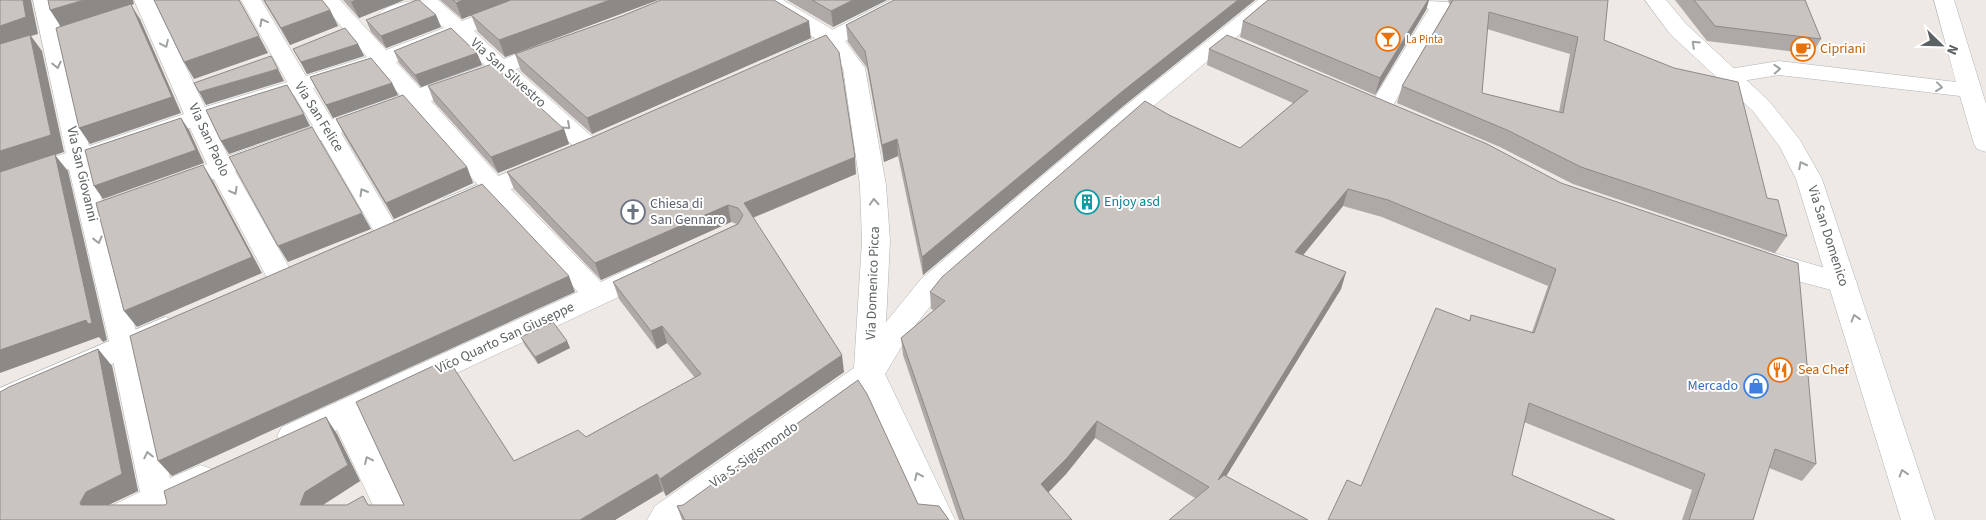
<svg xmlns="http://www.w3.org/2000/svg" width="1986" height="520" viewBox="0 0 1986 520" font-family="'Source Sans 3',sans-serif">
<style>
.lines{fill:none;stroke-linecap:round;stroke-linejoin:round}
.street-casing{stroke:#afb4b6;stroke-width:1}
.secondary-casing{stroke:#aeb4b6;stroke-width:1}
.street{fill:#fff;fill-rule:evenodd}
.secondary{fill:#fff;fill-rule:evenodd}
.wall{fill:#aea9a6;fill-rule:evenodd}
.shaded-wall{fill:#8d8987}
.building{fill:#cac4c1;stroke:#8d8987;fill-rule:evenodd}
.oneway{stroke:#9da1a2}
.labels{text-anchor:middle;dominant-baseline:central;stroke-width:4;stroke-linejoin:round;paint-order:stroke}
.far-food-label{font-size:11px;fill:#c56008;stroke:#fff;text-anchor:start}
.food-label{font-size:14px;fill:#c56008;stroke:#fff;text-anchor:start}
.street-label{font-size:14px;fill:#5c6264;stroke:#fff}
.culture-label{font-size:14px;fill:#0d838f;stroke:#fff;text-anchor:start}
.worship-label{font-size:14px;fill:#5b616d;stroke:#fff;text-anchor:start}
.shop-label{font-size:14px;fill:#366cbe;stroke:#fff;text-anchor:end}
</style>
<rect width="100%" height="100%" fill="#eee9e4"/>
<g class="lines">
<g class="street-casing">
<g id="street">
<path d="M33,0H53L89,146L184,114L134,0H154L205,107L287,82L241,0H261L306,76L367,57L319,0H340L386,50L444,28L424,9L395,20L388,22L381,20L377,16C389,0 421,0 438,0L462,21L516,0H545L542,4L474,31L504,59C521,53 542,40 560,44L563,49L560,54L516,69L598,142L601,147L598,152L589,155L580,152L497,76L431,101L502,180L601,282L639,264L649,261L659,264L663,271L659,278L363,417L414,520H380L337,430L293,449L282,445L277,436L282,427L578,292L484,192L411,108L341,133L401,234L397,240L388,243L379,240L321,140L235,171L295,278L291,285L281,288L271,285L214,179L173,193L164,191L160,185L164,179L207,164L190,128L92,161L102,201L133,191L142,194L146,200L142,206L106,218L140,346L170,478L200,465L212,469L217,479L212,489L177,506L180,520H98L103,510L140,492L110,346L69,169L0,192V175L66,153ZM456,38L485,65L420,88L396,62ZM377,68L400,95L332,119L313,88ZM294,95L313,126L228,156L211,121Z"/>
<path d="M758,0H783L840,34L865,68L886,185L890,241L886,322L921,279L1123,108L1258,0H1281L1139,118L941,293L913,328L885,374L955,520H921L863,393L688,520H647L655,506L854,368L862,241L860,185L843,68L824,44L761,4Z"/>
<path d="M1408,0L1448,2L1451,6L1389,112L1381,114L1373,112L1369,107L1429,9L1411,4Z"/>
<path d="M1934,0H1954L1986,104V152L1977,149L1974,144L1960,96L1779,75L1729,83L1721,81L1718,76L1721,71L1729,69L1779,61L1956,82Z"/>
<path d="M1763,250L1853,276L1857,283L1853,290L1843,293L1778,276L1753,267L1749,260L1753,253Z"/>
</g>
</g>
<g class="secondary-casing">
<g id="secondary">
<path d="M891,0H917L914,4L840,44L804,60L796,62L788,60L785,55L788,50L824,34Z"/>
<path d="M1645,0H1666L1686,24L1769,101L1800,140L1822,179L1935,520H1901L1796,179L1780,147L1753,111L1670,34Z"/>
<path d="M544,157L553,159L557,165L553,171L461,211L452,214L443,211L439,205L443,199Z"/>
<path d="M165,317L175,320L180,328L175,336L0,413V388Z"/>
</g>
</g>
<use href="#street" class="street"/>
<use href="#secondary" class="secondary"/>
</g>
<g class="wall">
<path d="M263,0H322L330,10L338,26L290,45Z"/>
<path d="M343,0H404L359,18Z"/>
<path d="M440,0H658L505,57L478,32L471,15L462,19Z"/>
<path d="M787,0H887L833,27Z"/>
<path d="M894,0H1255L1122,107L923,275L898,156L884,162L867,68L848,42L846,25Z"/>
<path d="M1268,0H1429L1426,10L1375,95L1240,37L1243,21Z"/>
<path d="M1445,0H1608L1604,40L1767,198L1787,236L1775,253L1573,184L1500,147L1397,103L1402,86L1450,4L1448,0ZM1487,29L1570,54L1559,112L1482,93Z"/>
<path d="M1675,0H1805L1821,39L1812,54L1707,41Z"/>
<path d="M436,15L441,27L386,48L371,32L366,20Z"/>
<path d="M622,16L811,38L592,134L521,71L515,54Z"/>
<path d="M358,44L364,56L307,74L293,49Z"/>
<path d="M1209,49L1487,144L1816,464L1802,481L1769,468L1753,520H1682L1692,490L1524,422L1361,486L1469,321L1471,315L1532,332L1548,286L1382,217L1343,206L1303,255L1346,272L1341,289L1226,476L1195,498L1095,438L1066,474L1048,493L1072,520H959L903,355L901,338L934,310L931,309L930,292L1169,115L1240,148L1293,103L1207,65Z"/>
<path d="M394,51L477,53L482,65L421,87L399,63Z"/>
<path d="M310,77L392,83L398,95L333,118Z"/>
<path d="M428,86L564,129L569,144L498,173L434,102Z"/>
<path d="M336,119L467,167L473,183L394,219L344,135Z"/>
<path d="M507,172L856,174L753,218L844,372L666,496L663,491L615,520H0L98,349L112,366L138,491L108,505H165L337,434L360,481L323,505H404L514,461L586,437L695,378L667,343L657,349L619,299L613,282L737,224L731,222L601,280L514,189Z"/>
<path d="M521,337L567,341L570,348L538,364L524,344Z"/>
<path d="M918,504L949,520H682L677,506Z"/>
</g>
<g class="shaded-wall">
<path d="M23,0H31L38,34L31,36L42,51L64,152L55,155L68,171L107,340L103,342L99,337L0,373V26Z"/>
<path d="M84,0H133L134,4L131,5L140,19L181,113L90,144L79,128L61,27L50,10Z"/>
<path d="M355,0H404L359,18L351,2Z"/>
<path d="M463,0H511L462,19L456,3Z"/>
<path d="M610,0H658L505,57L499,40Z"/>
<path d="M853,0H887L833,27L831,11Z"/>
<path d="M1238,0H1255L1122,107L923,275L922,257L1124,90Z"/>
<path d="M1428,0H1429L1426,10L1375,95L1380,78Z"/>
<path d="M330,10L338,26L290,45L281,28Z"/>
<path d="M436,15L441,27L386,48L381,36Z"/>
<path d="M809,21L811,38L592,134L587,118Z"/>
<path d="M259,36L268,53L194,79L184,62Z"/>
<path d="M358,44L364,56L307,74L301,62Z"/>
<path d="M477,53L482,65L421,87L415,75Z"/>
<path d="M278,69L284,81L206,105L199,92Z"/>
<path d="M392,83L398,95L333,118L326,105Z"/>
<path d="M304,114L310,126L229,154L221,141Z"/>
<path d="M181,118L189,130L204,163L103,199L94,186Z"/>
<path d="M564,129L569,144L498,173L491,157Z"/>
<path d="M897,139L898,156L884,162L882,145Z"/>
<path d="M855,157L856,174L747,220L744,203Z"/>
<path d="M203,165L213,181L262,273L137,327L124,311Z"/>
<path d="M467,167L473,183L394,219L386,203Z"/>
<path d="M1348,189L1343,206L1291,270L1295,252Z"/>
<path d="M728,205L731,222L601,280L595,263Z"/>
<path d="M362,213L371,229L288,262L278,246Z"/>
<path d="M1346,272L1341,289L1214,496L1218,480Z"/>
<path d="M569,276L575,292L172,476L158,461Z"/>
<path d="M662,326L667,343L657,349L651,331Z"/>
<path d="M567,341L570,348L538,364L535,357Z"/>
<path d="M98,349L112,366L138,491L102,508L81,505L80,503Z"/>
<path d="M842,355L844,372L666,496L660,479Z"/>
<path d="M326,417L337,434L360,481L318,508L300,505Z"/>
<path d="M1097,421L1095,438L1066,474L1040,501L1041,484Z"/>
<path d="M657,474L663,491L615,520H580Z"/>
</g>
<g class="building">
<path d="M0,0H23L26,17L0,26Z"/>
<path d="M48,0H84L50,10Z"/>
<path d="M154,0H239L259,36L184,62Z"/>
<path d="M264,0H322L330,10L281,28Z"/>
<path d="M417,0H419L436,15L381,36L366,20Z"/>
<path d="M453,0H463L456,3Z"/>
<path d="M511,0H610L499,40L471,15Z"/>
<path d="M661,0H774L809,21L587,118L515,54L622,16Z"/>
<path d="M812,0H853L831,11Z"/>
<path d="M894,0H1238L1124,90L922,257L897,139L882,145L865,51L846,25Z"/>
<path d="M1268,0H1428L1380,78L1243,21Z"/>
<path d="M1453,0H1608L1604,40L1674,68L1738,82L1767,198L1778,200L1787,236L1581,167L1507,130L1402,86ZM1489,12L1578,37L1563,113L1482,93Z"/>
<path d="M1694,0H1805L1821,39L1715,26Z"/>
<path d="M131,4L172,97L79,128L56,28Z"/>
<path d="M345,28L358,44L301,62L293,49Z"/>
<path d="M451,28L477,53L415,75L394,51Z"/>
<path d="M30,35L51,135L0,151V44Z"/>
<path d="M826,35L839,52L855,157L744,203L842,355L660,479L657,474L580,520H0V392L9,387L98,349L122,474L86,492L80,503L81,505H165L167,503L164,491L326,417L348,465L305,492L300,505H347L363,496L368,505H404L356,402L448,359L514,461L578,430L586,437L701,374L662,326L651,331L613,282L738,224L743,215L738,208L728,205L595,263L507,172L593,137Z"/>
<path d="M1227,35L1487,144L1561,183L1798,263L1816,464L1775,449L1753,520H1689L1705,474L1529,403L1512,475L1615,520H1328L1347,480L1361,486L1436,308L1470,321L1471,315L1534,333L1556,269L1388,200L1348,189L1295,252L1346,272L1218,480L1224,475L1308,520H1169L1209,487L1097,421L1067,458L1041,484L1072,520H964L901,338L945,301L930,292L942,277L1145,101L1169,115L1240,148L1308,91L1209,49Z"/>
<path d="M271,56L278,69L199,92L194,83Z"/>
<path d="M371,58L392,83L326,105L310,77Z"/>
<path d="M492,64L564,129L491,157L428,86Z"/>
<path d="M287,85L304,114L221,141L206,110Z"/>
<path d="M403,95L467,167L386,203L336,119Z"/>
<path d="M181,118L196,150L94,186L85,150Z"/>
<path d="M312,127L362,213L278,246L229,157Z"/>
<path d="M55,154L92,323L88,324L86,320L0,350V172Z"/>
<path d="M203,165L252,257L124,311L96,203Z"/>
<path d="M482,184L569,276L158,461L130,336Z"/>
<path d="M553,322L567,341L535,357L521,337Z"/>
<path d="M858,380L867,394L918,504L939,506L949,520H685L677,506L683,505Z"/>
</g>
<defs><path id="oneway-chevron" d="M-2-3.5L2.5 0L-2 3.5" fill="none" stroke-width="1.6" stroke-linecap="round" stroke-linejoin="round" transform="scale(1.25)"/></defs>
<g class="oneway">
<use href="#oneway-chevron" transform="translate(263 22) rotate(-119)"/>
<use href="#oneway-chevron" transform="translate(165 44) rotate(65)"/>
<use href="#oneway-chevron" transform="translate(1695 44) rotate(-137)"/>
<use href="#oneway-chevron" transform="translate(57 65) rotate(77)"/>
<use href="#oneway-chevron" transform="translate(1777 69) rotate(-3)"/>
<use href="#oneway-chevron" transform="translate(1939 87) rotate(7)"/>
<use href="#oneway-chevron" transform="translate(567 126) rotate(42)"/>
<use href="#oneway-chevron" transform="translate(1802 165) rotate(-117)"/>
<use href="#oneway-chevron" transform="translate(234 191) rotate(61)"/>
<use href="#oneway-chevron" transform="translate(363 192) rotate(-120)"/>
<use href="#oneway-chevron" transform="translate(874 202) rotate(-93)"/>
<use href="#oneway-chevron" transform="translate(98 240) rotate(76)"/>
<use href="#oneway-chevron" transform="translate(1855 318) rotate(-107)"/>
<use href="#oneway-chevron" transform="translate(148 455) rotate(-102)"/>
<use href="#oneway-chevron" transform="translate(368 460) rotate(-115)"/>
<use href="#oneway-chevron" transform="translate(1903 473) rotate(-107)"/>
<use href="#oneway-chevron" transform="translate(918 476) rotate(-115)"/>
</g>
<defs>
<g id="bar-ring" transform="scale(1.25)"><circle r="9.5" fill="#fff" stroke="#e8710a" stroke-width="1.5"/><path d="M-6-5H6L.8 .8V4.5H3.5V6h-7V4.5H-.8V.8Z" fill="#e8710a"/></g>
<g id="cafe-ring" transform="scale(1.25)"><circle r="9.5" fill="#fff" stroke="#e8710a" stroke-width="1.5"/><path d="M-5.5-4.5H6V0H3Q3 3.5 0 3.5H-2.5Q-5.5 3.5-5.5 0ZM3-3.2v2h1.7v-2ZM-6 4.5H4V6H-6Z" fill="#e8710a"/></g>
<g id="building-ring" transform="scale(1.25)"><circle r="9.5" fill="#fff" stroke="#0f9aa8" stroke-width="1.5"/><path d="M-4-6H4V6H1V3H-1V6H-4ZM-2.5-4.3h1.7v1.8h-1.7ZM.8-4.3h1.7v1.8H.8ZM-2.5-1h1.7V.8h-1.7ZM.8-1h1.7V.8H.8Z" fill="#0f9aa8"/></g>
<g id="church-ring" transform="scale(1.25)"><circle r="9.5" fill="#fff" stroke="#6b7280" stroke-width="1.5"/><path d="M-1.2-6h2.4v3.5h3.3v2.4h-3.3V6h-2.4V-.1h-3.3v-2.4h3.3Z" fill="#6b7280"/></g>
<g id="restaurant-ring" transform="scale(1.25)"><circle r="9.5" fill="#fff" stroke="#e8710a" stroke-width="1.5"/><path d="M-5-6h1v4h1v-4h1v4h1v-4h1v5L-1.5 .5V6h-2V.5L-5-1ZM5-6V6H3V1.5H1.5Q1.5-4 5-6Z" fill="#e8710a"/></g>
<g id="shop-ring" transform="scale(1.25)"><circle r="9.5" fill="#fff" stroke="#3f7fe0" stroke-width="1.5"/><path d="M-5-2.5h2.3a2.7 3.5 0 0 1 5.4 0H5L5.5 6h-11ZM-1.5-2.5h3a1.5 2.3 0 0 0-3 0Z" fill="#3f7fe0"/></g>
</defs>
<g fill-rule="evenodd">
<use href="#bar-ring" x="1388" y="39"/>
<use href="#cafe-ring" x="1803" y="49"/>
<use href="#building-ring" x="1087" y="202"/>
<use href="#church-ring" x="633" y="212"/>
<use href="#restaurant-ring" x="1780" y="370"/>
<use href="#shop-ring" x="1756" y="386"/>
</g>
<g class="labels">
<g class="far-food-label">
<text x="1406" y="39">La Pinta</text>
</g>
<g class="food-label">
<text x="1820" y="49">Cipriani</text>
<text x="1798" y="370">Sea Chef</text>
</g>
<g class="street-label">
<text transform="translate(508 73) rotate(42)">Via San Silvestro</text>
<text transform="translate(319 117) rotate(58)">Via San Felice</text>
<text transform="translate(209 140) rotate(65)">Via San Paolo</text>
<text transform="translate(82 174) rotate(77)">Via San Giovanni</text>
<text transform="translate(1828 236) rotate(72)">Via San Domenico</text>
<text transform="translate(873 283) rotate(-88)">Via Domenico Picca</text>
<text transform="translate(505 338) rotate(-25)">Vico Quarto San Giuseppe</text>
<text transform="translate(754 455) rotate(-35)">Via S. Sigismondo</text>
</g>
<g class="culture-label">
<text x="1104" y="202">Enjoy asd</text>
</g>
<g class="worship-label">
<text x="650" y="204">Chiesa di<tspan x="650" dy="16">San Gennaro</tspan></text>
</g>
<g class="shop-label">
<text x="1738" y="386">Mercado</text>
</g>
</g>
<g transform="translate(1941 45) rotate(113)" stroke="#ffffff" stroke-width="4" paint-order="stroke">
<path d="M0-4L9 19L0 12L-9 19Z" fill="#5c6264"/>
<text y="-8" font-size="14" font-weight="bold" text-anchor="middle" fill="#5c6264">N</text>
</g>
</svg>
